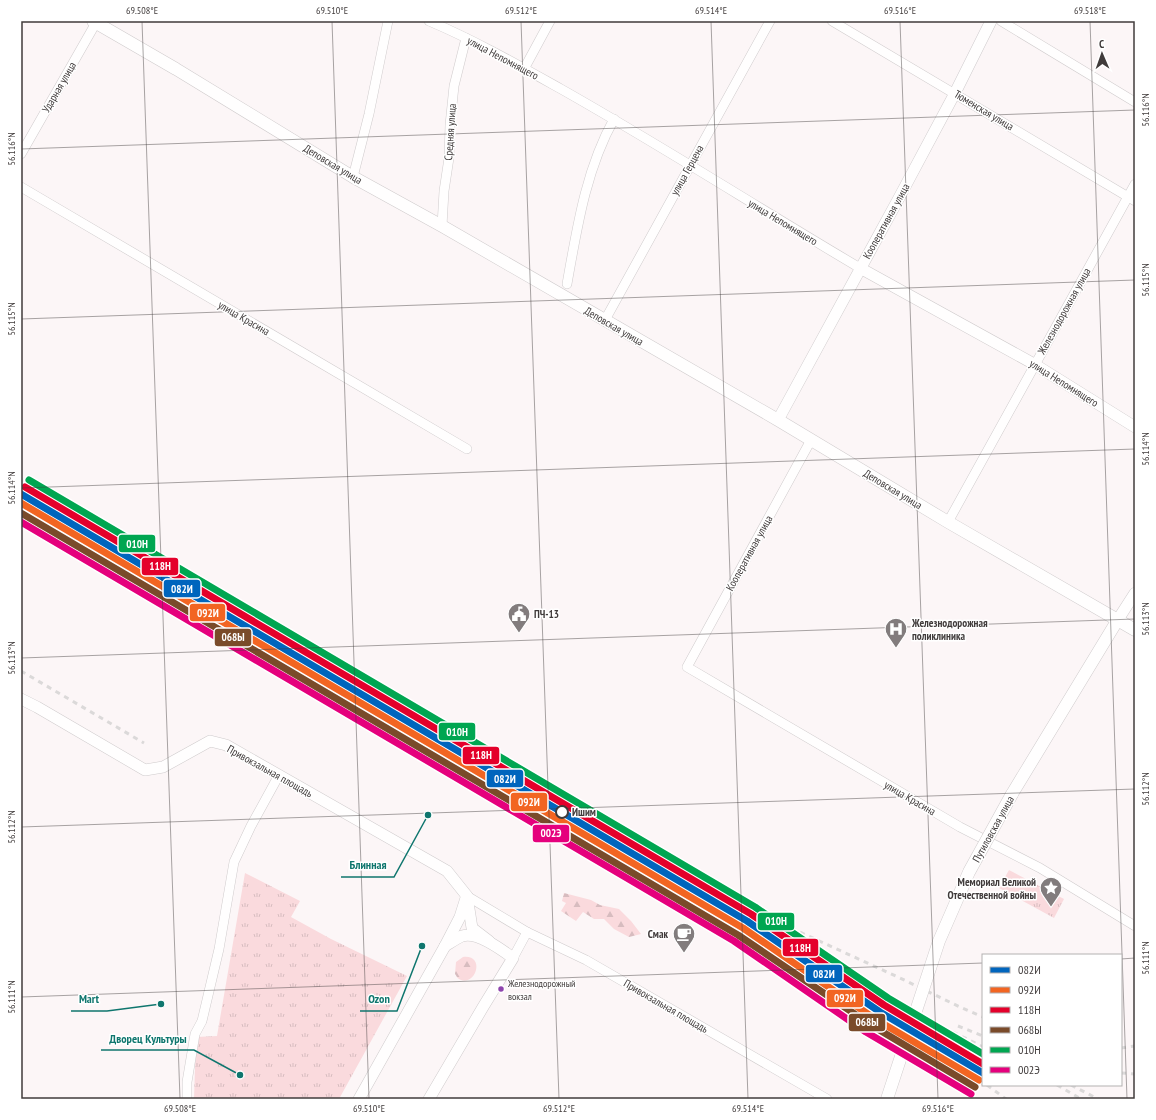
<svg xmlns="http://www.w3.org/2000/svg" width="1156" height="1120" viewBox="0 0 1156 1120" font-family="'PT Sans Narrow',sans-serif">
<style>
.forest{fill:url(#forest-firs)}
.park{fill:url(#park-tufts)}
.lines{fill:none;stroke-linecap:round;stroke-linejoin:round}
.minor-casing{stroke:#cfcbcc;stroke-width:10}
.tertiary-casing{stroke:#cfcbcc;stroke-width:12}
.secondary-casing{stroke:#cfcbcc;stroke-width:13}
.minor{stroke:#fffefe;stroke-width:9}
.tertiary{stroke:#fffefe;stroke-width:11}
.secondary{stroke:#fffefe;stroke-width:12}
.rail{stroke:#dbd9d9;stroke-width:3;stroke-dasharray:5 5;stroke-linecap:butt}
.secondary-bridge-casing{stroke:#cfcbcc;stroke-width:13;stroke-linecap:butt}
.secondary-bridge{stroke:#fffefe;stroke-width:12}
.rail-1-casing{stroke:#fff;stroke-width:10}
.rail-2-casing{stroke:#fff;stroke-width:10}
.rail-3-casing{stroke:#fff;stroke-width:10}
.rail-4-casing{stroke:#fff;stroke-width:10}
.rail-5-casing{stroke:#fff;stroke-width:10}
.rail-6-casing{stroke:#fff;stroke-width:10}
.rail-1{stroke:#0065bd;stroke-width:7}
.rail-2{stroke:#f26522;stroke-width:7}
.rail-3{stroke:#e4002b;stroke-width:7}
.rail-4{stroke:#7a4b2a;stroke-width:7}
.rail-5{stroke:#00a651;stroke-width:7}
.rail-6{stroke:#e5007d;stroke-width:7}
.ticks{fill:none;stroke:#403b3b;stroke-width:1;stroke-opacity:0.45}
.stop-dot{fill:#fff;stroke:#403b3b;stroke-width:2}
.bus-dot{fill:#8e44ad;stroke:#fff;stroke-width:1.5}
.labels{text-anchor:middle;dominant-baseline:central;stroke-width:3;stroke-linejoin:round;paint-order:stroke}
.bus-label{font-size:10px;fill:#403b3b;stroke:#fff;text-anchor:start}
.street-label{font-size:11px;fill:#403b3b;stroke:#fff}
.poi-label{font-size:11px;font-weight:bold;fill:#403b3b;stroke:#fff;text-anchor:start}
.stop-label{font-size:11px;font-weight:bold;fill:#403b3b;stroke:#fff;text-anchor:start}
.leader{fill:none;stroke:#0f766e;stroke-width:1.5}
.callout-dot{fill:#0f766e;stroke:#fff;stroke-width:1.5}
.callout-label{font-size:12px;text-anchor:middle;font-weight:bold;fill:#0f766e;stroke:#fff;stroke-width:3;stroke-linejoin:round;paint-order:stroke}
.line-badge{stroke:#fff;stroke-width:1.5}
.badge-label{font-size:11px;text-anchor:middle;font-weight:bold;fill:#fff}
.neatline{fill:none;stroke:#403b3b;stroke-width:1.5}
.ticks-label{font-size:10px;text-anchor:middle;fill:#403b3b}
</style>
<defs>
<pattern id="forest-firs" width="22" height="20" patternUnits="userSpaceOnUse"><rect width="22" height="20" fill="#fadadd"/><path d="M5 1l3.5 6h-7zM16 11l3.5 6h-7z" fill="#d7bcbf"/></pattern>
<pattern id="park-tufts" width="24" height="20" patternUnits="userSpaceOnUse"><rect width="24" height="20" fill="#fadadd"/><path d="M3 7l-1-3M5 7V3M7 7l1-3M15 17l-1-3M17 17v-4M19 17l1-3" fill="none" stroke="#d7bcbf"/></pattern>
</defs>
<rect width="100%" height="100%" fill="#fcf6f7"/>
<g class="forest">
<path d="M564,893L591,900L600,905L619,909L631,921L641,934L629,937L614,929L604,919H594L583,912L576,921L561,911L566,903L562,901Z"/>
<path d="M463,957C486,954 476,988 459,979C457,978 456,975 455,974L456,962Z"/>
</g>
<g class="park">
<path d="M1009,870L1064,899L1054,918L999,888Z"/>
<path d="M245,873L300,901L291,917L331,939L407,976L339,1099H194L196,1037L217,1036Z"/>
</g>
<g class="lines">
<g class="minor-casing">
<g id="minor">
<path d="M429,21C474,40 518,65 561,89C662,146 760,209 860,268"/>
<path d="M832,21L1135,201"/>
<path d="M1001,21L1135,102"/>
<path d="M524,69L550,21"/>
<path d="M21,154L97,21"/>
<path d="M353,177L369,114L388,21"/>
<path d="M21,187L467,449"/>
<path d="M442,226L444,191L449,158L450,125L454,86L466,38"/>
<path d="M567,284C577,228 586,169 614,119"/>
<path d="M605,320L770,21"/>
<path d="M811,440L687,667L960,827L1040,868L1135,926"/>
<path d="M948,522L1135,184"/>
<path d="M467,896L527,932L586,960L827,1099"/>
<path d="M513,958L527,932"/>
<path d="M187,1099V1082L195,1034L202,1021L219,949L234,862L251,826L279,775"/>
</g>
</g>
<g class="tertiary-casing">
<g id="tertiary">
<path d="M860,268L1034,364L1135,427"/>
<path d="M778,420L900,196L955,93L991,21"/>
<path d="M1117,621L1135,593"/>
<path d="M21,699L37,707L145,770L163,767L210,741L226,745L447,871L467,896L472,928L489,941"/>
<path d="M359,1099L445,946L460,917L466,898"/>
<path d="M429,1099L483,1007L513,958C501,949 477,931 462,936C456,939 450,943 445,946"/>
</g>
</g>
<g class="secondary-casing">
<g id="secondary">
<path d="M93,21L176,69L353,177L442,226L778,420L948,522L1135,630"/>
<path d="M1012,794L1117,621"/>
</g>
</g>
<use href="#minor" class="minor"/>
<use href="#tertiary" class="tertiary"/>
<use href="#secondary" class="secondary"/>
<g class="rail">
<path d="M21,671L144,743"/>
<path d="M791,928L900,978L962,1008L983,1017"/>
<path d="M958,1026L983,1036"/>
<path d="M910,1029L959,1064L983,1084"/>
<path d="M953,1032L983,1047"/>
<path d="M1121,1048L1135,1046"/>
<path d="M1121,1073L1135,1074"/>
<path d="M987,1085L1006,1099"/>
<path d="M1057,1085L1081,1099"/>
<path d="M1071,1085L1098,1099"/>
</g>
<g class="secondary-bridge-casing">
<path id="secondary-bridge" d="M887,1099L939,941L969,872L1012,794"/>
</g>
<use href="#secondary-bridge" class="secondary-bridge"/>
<g class="rail-1-casing">
<path id="rail-1" d="M21,494L747,921L880,1012L983,1073"/>
</g>
<g class="rail-2-casing">
<path id="rail-2" d="M21,503L743,928L875,1019L979,1080"/>
</g>
<g class="rail-3-casing">
<path id="rail-3" d="M25,487L751,914L884,1005L983,1064"/>
</g>
<g class="rail-4-casing">
<path id="rail-4" d="M21,513L738,935L871,1025L975,1087"/>
</g>
<g class="rail-5-casing">
<path id="rail-5" d="M29,480L755,907L888,998L983,1054"/>
</g>
<g class="rail-6-casing">
<path id="rail-6" d="M21,522L734,941L866,1032L971,1094"/>
</g>
<use href="#rail-1" class="rail-1"/>
<use href="#rail-2" class="rail-2"/>
<use href="#rail-3" class="rail-3"/>
<use href="#rail-4" class="rail-4"/>
<use href="#rail-5" class="rail-5"/>
<use href="#rail-6" class="rail-6"/>
</g>
<path class="ticks" d="M142,21L180,1099M332,21L369,1099M521,21L559,1099M711,21L748,1099M900,21L938,1099M1090,21L1127,1099M21,149L1135,110M21,319L1135,280M21,488L1135,449M21,658L1135,619M21,827L1135,789M1121,959L1135,958M21,997L983,963"/>
<defs>
<g id="civic-pin" transform="scale(1.15)"><path d="M0 17L-7.5 6A9.5 9.5 0 1 1 7.5 6Z" fill="#827c7d" stroke="#fff"/><path d="M-.6-6.5H3V-4.5H.6V-3L4-1V1h2V6H-6V1h2V-1L-.6-3ZM-1.2 2.5V6h2.4V2.5Z" fill="#fff"/></g>
<g id="hospital-pin" transform="scale(1.15)"><path d="M0 17L-7.5 6A9.5 9.5 0 1 1 7.5 6Z" fill="#827c7d" stroke="#fff"/><path d="M-5-5h3v3.5h4V-5h3V5h-3V1.5h-4V5h-3Z" fill="#fff"/></g>
<g id="sight-pin" transform="scale(1.15)"><path d="M0 17L-7.5 6A9.5 9.5 0 1 1 7.5 6Z" fill="#827c7d" stroke="#fff"/><path d="M0-6L1.8-2.2L6-1.7L2.9 1.2L3.7 5.4L0 3.3L-3.7 5.4L-2.9 1.2L-6-1.7L-1.8-2.2Z" fill="#fff"/></g>
<g id="cafe-pin" transform="scale(1.15)"><path d="M0 17L-7.5 6A9.5 9.5 0 1 1 7.5 6Z" fill="#827c7d" stroke="#fff"/><path d="M-5.5-4.5H6V0H3Q3 3.5 0 3.5H-2.5Q-5.5 3.5-5.5 0ZM3-3.2v2h1.7v-2ZM-6 4.5H4V6H-6Z" fill="#fff"/></g>
</defs>
<g fill-rule="evenodd">
<use href="#civic-pin" x="519" y="614"/>
<use href="#hospital-pin" x="896" y="629"/>
<use href="#sight-pin" x="1051" y="888"/>
<use href="#cafe-pin" x="684" y="934"/>
</g>
<circle class="stop-dot" cx="562" cy="812" r="6"/>
<circle class="bus-dot" cx="501" cy="989" r="3.5"/>
<g class="labels">
<g class="bus-label">
<text x="508" y="983">Железнодорожный<tspan x="508" dy="13">вокзал</tspan></text>
</g>
<g class="street-label">
<text transform="translate(503 58) rotate(28)">улица Непомнящего</text>
<text transform="translate(59 87) rotate(-60)">Ударная улица</text>
<text transform="translate(984 110) rotate(31)">Тюменская улица</text>
<text transform="translate(450 132) rotate(-86)">Средняя улица</text>
<text transform="translate(333 164) rotate(31)">Деповская улица</text>
<text transform="translate(687 170) rotate(-61)">улица Герцена</text>
<text transform="translate(886 221) rotate(-61)">Кооперативная улица</text>
<text transform="translate(783 222) rotate(31)">улица Непомнящего</text>
<text transform="translate(1064 311) rotate(-61)">Железнодорожная улица</text>
<text transform="translate(244 318) rotate(30)">улица Красина</text>
<text transform="translate(614 326) rotate(30)">Деповская улица</text>
<text transform="translate(1064 383) rotate(32)">улица Непомнящего</text>
<text transform="translate(893 489) rotate(31)">Деповская улица</text>
<text transform="translate(749 553) rotate(-61)">Кооперативная улица</text>
<text transform="translate(270 771) rotate(29)">Привокзальная площадь</text>
<text transform="translate(910 798) rotate(30)">улица Красина</text>
<text transform="translate(993 829) rotate(-61)">Путиловская улица</text>
<text transform="translate(666 1006) rotate(30)">Привокзальная площадь</text>
</g>
<g class="poi-label">
<text x="534" y="614">ПЧ-13</text>
<text x="912" y="623">Железнодорожная<tspan x="912" dy="13">поликлиника</tspan></text>
<text x="1036" y="882" text-anchor="end">Мемориал Великой<tspan x="1036" dy="13">Отечественной войны</tspan></text>
<text x="668" y="934" text-anchor="end">Смак</text>
</g>
<g class="stop-label">
<text x="572" y="812">Ишим</text>
</g>
</g>
<path class="leader" d="M428 815L394 877H341M422 946L397 1011H360M161 1004L107 1011H71M240 1075L194 1050H101"/>
<g class="callout-dot">
<circle cx="428" cy="815" r="4"/>
<circle cx="422" cy="946" r="4"/>
<circle cx="161" cy="1004" r="4"/>
<circle cx="240" cy="1075" r="4"/>
</g>
<g class="callout-label">
<text x="368" y="869">Блинная</text>
<text x="379" y="1003">Ozon</text>
<text x="89" y="1003">Mart</text>
<text x="148" y="1043">Дворец Культуры</text>
</g>
<g class="line-badge">
<rect x="118" y="534" width="38" height="19" rx="4" fill="#00a651"/>
<rect x="141" y="557" width="38" height="19" rx="4" fill="#e4002b"/>
<rect x="163" y="579" width="38" height="19" rx="4" fill="#0065bd"/>
<rect x="189" y="603" width="37" height="19" rx="4" fill="#f26522"/>
<rect x="214" y="628" width="38" height="19" rx="4" fill="#7a4b2a"/>
<rect x="438" y="722" width="38" height="19" rx="4" fill="#00a651"/>
<rect x="462" y="746" width="38" height="19" rx="4" fill="#e4002b"/>
<rect x="486" y="769" width="38" height="19" rx="4" fill="#0065bd"/>
<rect x="510" y="792" width="38" height="20" rx="4" fill="#f26522"/>
<rect x="532" y="824" width="38" height="19" rx="4" fill="#e5007d"/>
<rect x="757" y="912" width="38" height="19" rx="4" fill="#00a651"/>
<rect x="782" y="938" width="37" height="19" rx="4" fill="#e4002b"/>
<rect x="805" y="964" width="38" height="19" rx="4" fill="#0065bd"/>
<rect x="826" y="989" width="38" height="19" rx="4" fill="#f26522"/>
<rect x="848" y="1013" width="38" height="19" rx="4" fill="#7a4b2a"/>
</g>
<g class="badge-label">
<text x="137" y="548">010Н</text>
<text x="160" y="570">118Н</text>
<text x="182" y="593">082И</text>
<text x="208" y="617">092И</text>
<text x="233" y="641">068Ы</text>
<text x="457" y="736">010Н</text>
<text x="481" y="759">118Н</text>
<text x="505" y="783">082И</text>
<text x="529" y="806">092И</text>
<text x="551" y="837">002Э</text>
<text x="776" y="925">010Н</text>
<text x="800" y="952">118Н</text>
<text x="824" y="978">082И</text>
<text x="845" y="1002">092И</text>
<text x="867" y="1026">068Ы</text>
</g>
<rect width="1156" height="1120" fill="none" stroke="#ffffff" stroke-width="44"/>
<rect x="982" y="954" width="140" height="132" fill="#ffffff" stroke="#b3b1b1"/>
<rect x="990" y="967" width="20" height="6" fill="#0065bd" stroke="#b3b1b1"/>
<text x="1018" y="974" font-size="12" fill="#403b3b">082И</text>
<rect x="990" y="987" width="20" height="6" fill="#f26522" stroke="#b3b1b1"/>
<text x="1018" y="994" font-size="12" fill="#403b3b">092И</text>
<rect x="990" y="1007" width="20" height="6" fill="#e4002b" stroke="#b3b1b1"/>
<text x="1018" y="1014" font-size="12" fill="#403b3b">118Н</text>
<rect x="990" y="1027" width="20" height="6" fill="#7a4b2a" stroke="#b3b1b1"/>
<text x="1018" y="1034" font-size="12" fill="#403b3b">068Ы</text>
<rect x="990" y="1047" width="20" height="6" fill="#00a651" stroke="#b3b1b1"/>
<text x="1018" y="1054" font-size="12" fill="#403b3b">010Н</text>
<rect x="990" y="1067" width="20" height="6" fill="#e5007d" stroke="#b3b1b1"/>
<text x="1018" y="1074" font-size="12" fill="#403b3b">002Э</text>
<g transform="translate(1102 54) rotate(358)" stroke="#ffffff" stroke-width="3" paint-order="stroke">
<path d="M0-3L7 15L0 10L-7 15Z" fill="#403b3b"/>
<text y="-6" font-size="11" font-weight="bold" text-anchor="middle" fill="#403b3b">С</text>
</g>
<rect x="22" y="22" width="1112" height="1076" class="neatline"/>
<g class="ticks-label">
<text x="142" y="14">69.508°E</text>
<text x="332" y="14">69.510°E</text>
<text x="521" y="14">69.512°E</text>
<text x="711" y="14">69.514°E</text>
<text x="900" y="14">69.516°E</text>
<text x="1090" y="14">69.518°E</text>
<text transform="translate(1145 110) rotate(-90)" y="4">56.116°N</text>
<text transform="translate(11 149) rotate(-90)" y="4">56.116°N</text>
<text transform="translate(1145 280) rotate(-90)" y="4">56.115°N</text>
<text transform="translate(11 319) rotate(-90)" y="4">56.115°N</text>
<text transform="translate(1145 449) rotate(-90)" y="4">56.114°N</text>
<text transform="translate(11 488) rotate(-90)" y="4">56.114°N</text>
<text transform="translate(1145 619) rotate(-90)" y="4">56.113°N</text>
<text transform="translate(11 658) rotate(-90)" y="4">56.113°N</text>
<text transform="translate(1145 789) rotate(-90)" y="4">56.112°N</text>
<text transform="translate(11 827) rotate(-90)" y="4">56.112°N</text>
<text transform="translate(1145 958) rotate(-90)" y="4">56.111°N</text>
<text transform="translate(11 997) rotate(-90)" y="4">56.111°N</text>
<text x="180" y="1112">69.508°E</text>
<text x="369" y="1112">69.510°E</text>
<text x="559" y="1112">69.512°E</text>
<text x="748" y="1112">69.514°E</text>
<text x="938" y="1112">69.516°E</text>
</g>
</svg>
